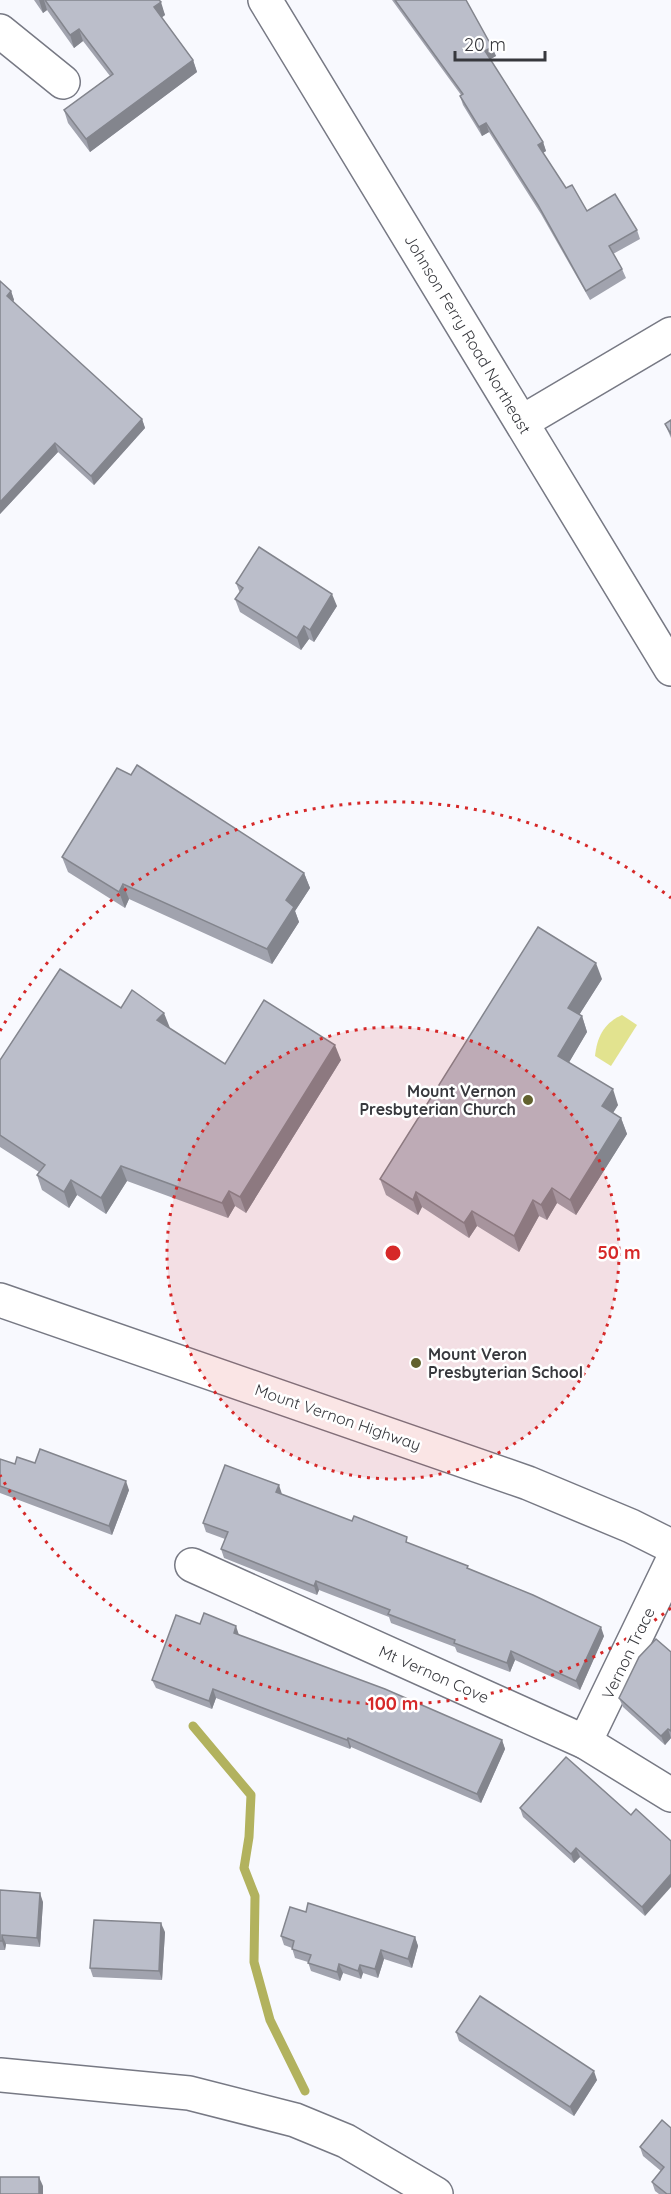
<svg xmlns="http://www.w3.org/2000/svg" width="671" height="2194" viewBox="0 0 671 2194" font-family="Quicksand,sans-serif">
<style>
.green{fill:#e2e38f}
.lines{fill:none;stroke-linecap:round;stroke-linejoin:round}
.stream{stroke:#b2b25e;stroke-width:9}
.minor-casing{stroke:#777984;stroke-width:36}
.major-casing{stroke:#777984;stroke-width:36}
.minor{stroke:#fff;stroke-width:33}
.major{stroke:#fff;stroke-width:33}
.wall{fill:#a1a3ae}
.shaded-wall{fill:#83858d}
.building{fill:#bbbeca;stroke:#83858d;stroke-width:1.5}
.ring{fill:none;stroke:#d62828;stroke-width:3;stroke-dasharray:3 6}
.poi-dot{fill:#61612e;stroke:#fff;stroke-width:2}
.labels{text-anchor:middle;dominant-baseline:central;stroke-width:5;stroke-linejoin:round;paint-order:stroke}
.street-label{font-size:16px;fill:#37383d;stroke:#fff}
.poi-label{font-size:16px;font-weight:bold;fill:#37383d;stroke:#fff;text-anchor:end}
.centre{fill:#d62828;stroke:#fff;stroke-width:3}
.ring-label{font-size:18px;text-anchor:middle;font-weight:bold;fill:#d62828;stroke:#fff;stroke-width:5;stroke-linejoin:round;paint-order:stroke}
</style>
<rect width="100%" height="100%" fill="#f8f9fe"/>
<path class="green" d="M622,1015L637,1025L611,1066L595,1056C597,1037 604,1023 622,1015Z"/>
<g class="lines">
<path class="stream" d="M193,1726L251,1795L249,1837L244,1868L255,1896L254,1962L270,2020L305,2091"/>
<g class="minor-casing">
<g id="minor">
<path d="M265,0L671,669"/>
<path d="M0,31L63,82"/>
<path d="M522,422L671,334"/>
<path d="M192,1565L585,1742L671,1795"/>
<path d="M585,1742L671,1564"/>
<path d="M0,2075L189,2093L295,2120L346,2141L436,2194"/>
</g>
</g>
<g class="major-casing">
<path id="major" d="M0,1300L528,1483L631,1526L671,1546"/>
</g>
<use href="#minor" class="minor"/>
<use href="#major" class="major"/>
</g>
<g class="wall">
<path d="M34,0H159L165,15L161,18L193,60L197,72L90,152L68,123L64,110L110,76L83,41L74,48L47,10L43,13Z"/>
<path d="M392,0H466L496,56L490,59L543,142L546,151L543,153L566,188L587,211L637,230L640,239L613,254L622,269L626,278L590,300L541,214L489,132L482,136L463,105L460,96L461,95Z"/>
<path d="M0,281L11,291L14,300L13,302L142,419L145,428L94,485L58,452L0,514Z"/>
<path d="M671,420V438L665,424Z"/>
<path d="M236,583L337,606L314,642L309,639L301,650L240,612L235,599L240,593Z"/>
<path d="M62,857L304,873L310,888L295,911L299,922L272,964L129,899L125,908L68,872Z"/>
<path d="M602,979L579,1015L582,1016L587,1032L569,1062L618,1105L613,1113L621,1118L627,1134L576,1215L557,1203L547,1220L539,1216L519,1252L477,1226L469,1238L422,1207L418,1215L386,1195L380,1179Z"/>
<path d="M121,1008L169,1028L225,1064L341,1060L246,1213L235,1206L228,1218L127,1181L106,1214L77,1195L69,1208L42,1190L37,1175L39,1172L0,1147V1060Z"/>
<path d="M0,1459L15,1464L35,1463L129,1490L112,1535L0,1493Z"/>
<path d="M203,1523L409,1543L469,1569L604,1636L580,1690L515,1660L510,1672L457,1652L455,1647L391,1623L389,1617L319,1590L317,1595L224,1558L221,1549L225,1539L206,1532Z"/>
<path d="M200,1624L239,1635L502,1740L505,1749L481,1803L351,1747L350,1749L216,1698L212,1709L156,1688L152,1680Z"/>
<path d="M671,1652V1738L665,1745L623,1707L619,1698Z"/>
<path d="M520,1808L631,1815L645,1916L580,1857L574,1863L523,1817Z"/>
<path d="M0,1890L43,1902L40,1947L6,1944L5,1950H0Z"/>
<path d="M306,1912L415,1937L418,1946L412,1968L384,1959L378,1978L363,1973L361,1979L343,1973L340,1981L311,1971L308,1962L295,1958L292,1948L284,1945L281,1936Z"/>
<path d="M165,1932L162,1980L93,1977L90,1968Z"/>
<path d="M456,2032L597,2080L574,2116L459,2041Z"/>
<path d="M662,2120L671,2194H659L655,2191L652,2182L661,2171L643,2156L640,2147Z"/>
</g>
<g class="shaded-wall">
<path d="M39,0H44L47,10L43,13Z"/>
<path d="M161,2L165,15L158,20L154,7Z"/>
<path d="M79,29L83,41L74,48L70,35Z"/>
<path d="M492,47L496,56L489,60L485,51Z"/>
<path d="M193,60L197,72L90,152L86,139Z"/>
<path d="M486,123L489,132L482,136L479,127Z"/>
<path d="M543,142L546,151L541,154L538,145Z"/>
<path d="M11,291L14,300L10,305L7,296Z"/>
<path d="M142,419L145,428L94,485L91,476Z"/>
<path d="M55,443L58,452L0,514V502Z"/>
<path d="M332,594L337,606L314,642L310,630Z"/>
<path d="M304,626L309,639L301,650L297,638Z"/>
<path d="M304,873L310,888L295,911L299,922L272,964L267,949L286,900Z"/>
<path d="M123,884L129,899L125,908L119,892Z"/>
<path d="M596,963L602,979L574,1023L568,1008Z"/>
<path d="M164,1013L170,1028L157,1020Z"/>
<path d="M582,1016L587,1032L564,1071L558,1056Z"/>
<path d="M335,1045L341,1060L246,1213L240,1197Z"/>
<path d="M613,1089L618,1105L607,1122L602,1106Z"/>
<path d="M621,1118L627,1134L576,1215L570,1200Z"/>
<path d="M121,1166L127,1181L106,1214L101,1198Z"/>
<path d="M71,1180L77,1195L69,1208L64,1192Z"/>
<path d="M552,1188L557,1203L547,1220L541,1205Z"/>
<path d="M229,1191L235,1206L228,1218L222,1203Z"/>
<path d="M416,1192L422,1207L418,1215L413,1200Z"/>
<path d="M533,1200L539,1216L519,1252L514,1236Z"/>
<path d="M472,1211L477,1226L469,1238L464,1223Z"/>
<path d="M126,1481L129,1490L112,1535L109,1526Z"/>
<path d="M279,1485L282,1494L276,1492Z"/>
<path d="M316,1581L319,1590L317,1595L314,1586Z"/>
<path d="M236,1626L239,1635L237,1642L234,1633Z"/>
<path d="M601,1627L604,1636L580,1690L576,1681Z"/>
<path d="M511,1651L515,1660L510,1672L507,1663Z"/>
<path d="M213,1689L216,1698L212,1709L209,1701Z"/>
<path d="M668,1729L671,1738L665,1745L661,1736Z"/>
<path d="M348,1738L351,1747L350,1749L347,1740Z"/>
<path d="M502,1740L505,1749L481,1803L477,1794Z"/>
<path d="M576,1848L580,1857L574,1863L571,1854Z"/>
<path d="M671,1874V1887L645,1916L642,1907Z"/>
<path d="M40,1893L43,1902L40,1947L37,1938Z"/>
<path d="M161,1923L165,1932L162,1980L159,1971Z"/>
<path d="M2,1935L6,1944L5,1950L2,1941Z"/>
<path d="M415,1937L418,1946L412,1968L408,1959Z"/>
<path d="M381,1950L384,1959L378,1978L375,1969Z"/>
<path d="M339,1964L343,1973L340,1981L337,1972Z"/>
<path d="M360,1965L363,1973L361,1979L358,1971Z"/>
<path d="M594,2071L597,2080L574,2116L570,2107Z"/>
<path d="M39,2177L43,2186V2194H39Z"/>
</g>
<g class="building">
<path d="M45,0H159L161,2L154,7L193,60L86,139L64,110L113,74L79,29L70,35Z"/>
<path d="M395,0H466L492,47L485,51L543,142L538,145L566,188L572,185L587,211L615,194L637,230L609,246L622,269L586,291L538,205L486,123L479,127L460,96L463,94Z"/>
<path d="M0,281L11,291L7,296L142,419L91,476L55,443L0,502Z"/>
<path d="M671,420V434L665,424Z"/>
<path d="M259,547L332,594L310,630L304,626L297,638L235,599L243,588L236,583Z"/>
<path d="M137,765L304,873L286,900L294,907L267,949L123,884L119,892L62,857L117,768L131,775Z"/>
<path d="M538,927L596,963L568,1008L582,1016L558,1056L613,1089L602,1106L621,1118L570,1200L552,1188L541,1205L533,1200L514,1236L472,1211L464,1223L416,1192L413,1200L380,1179Z"/>
<path d="M60,969L121,1008L132,990L164,1013L157,1020L225,1064L264,1000L335,1045L240,1197L229,1191L222,1203L121,1166L101,1198L71,1180L64,1192L37,1175L45,1165L0,1135V1060Z"/>
<path d="M40,1449L126,1481L109,1526L0,1486V1459L15,1464L17,1457L35,1463Z"/>
<path d="M225,1465L279,1485L276,1492L352,1521L354,1516L407,1537L406,1542L468,1566L467,1568L533,1595L601,1627L576,1681L511,1651L507,1663L454,1643L455,1640L388,1614L390,1610L316,1581L314,1586L221,1549L228,1532L203,1523Z"/>
<path d="M204,1613L236,1626L234,1633L385,1689L502,1740L477,1794L348,1738L347,1740L213,1689L209,1701L152,1680L176,1615L200,1624Z"/>
<path d="M656,1639L671,1652V1731L668,1729L661,1736L619,1698L639,1657Z"/>
<path d="M566,1757L631,1815L636,1809L671,1841V1874L642,1907L576,1848L571,1854L520,1808Z"/>
<path d="M0,1890L40,1893L37,1938L2,1935V1941H0Z"/>
<path d="M308,1903L415,1937L408,1959L381,1950L375,1969L360,1965L358,1971L339,1964L337,1972L308,1963L311,1955L292,1949L294,1941L281,1936L290,1907L306,1912Z"/>
<path d="M94,1920L161,1923L159,1971L90,1968Z"/>
<path d="M480,1996L594,2071L570,2107L456,2032Z"/>
<path d="M662,2120L671,2128V2194H667L652,2182L664,2167L640,2147Z"/>
<rect x="0" y="2177" width="39" height="17"/>
</g>
<circle cx="393" cy="1253" r="226" fill="#d62828" fill-opacity=".12"/>
<g class="ring">
<circle cx="393" cy="1253" r="226"/>
<path d="M671 1608A451 451 0 0 1 0 1475M0 1031A451 451 0 0 1 671 898"/>
</g>
<g class="poi-dot">
<circle cx="528" cy="1100" r="6"/>
<circle cx="416" cy="1363" r="6"/>
</g>
<g class="labels">
<g class="street-label">
<text transform="translate(468 334) rotate(59)">Johnson Ferry Road Northeast</text>
<text transform="translate(338 1417) rotate(19)">Mount Vernon Highway</text>
<text transform="translate(628 1653) rotate(-64)">Vernon Trace</text>
<text transform="translate(434 1674) rotate(24)">Mt Vernon Cove</text>
</g>
<g class="poi-label">
<text x="516" y="1091">Mount Vernon<tspan x="516" dy="18">Presbyterian Church</tspan></text>
<text x="428" y="1354" text-anchor="start">Mount Veron<tspan x="428" dy="18">Presbyterian School</tspan></text>
</g>
</g>
<circle cx="393" cy="1253" r="9" class="centre"/>
<g class="ring-label">
<text x="619" y="1259">50 m</text>
<text x="393" y="1710">100 m</text>
</g>
<path d="M455 51v9h90v-9" fill="none" stroke="#37383d" stroke-width="3"/>
<text x="464" y="51" font-size="18" fill="#37383d" stroke="#ffffff" stroke-width="4.5" paint-order="stroke">20 m</text>
</svg>
